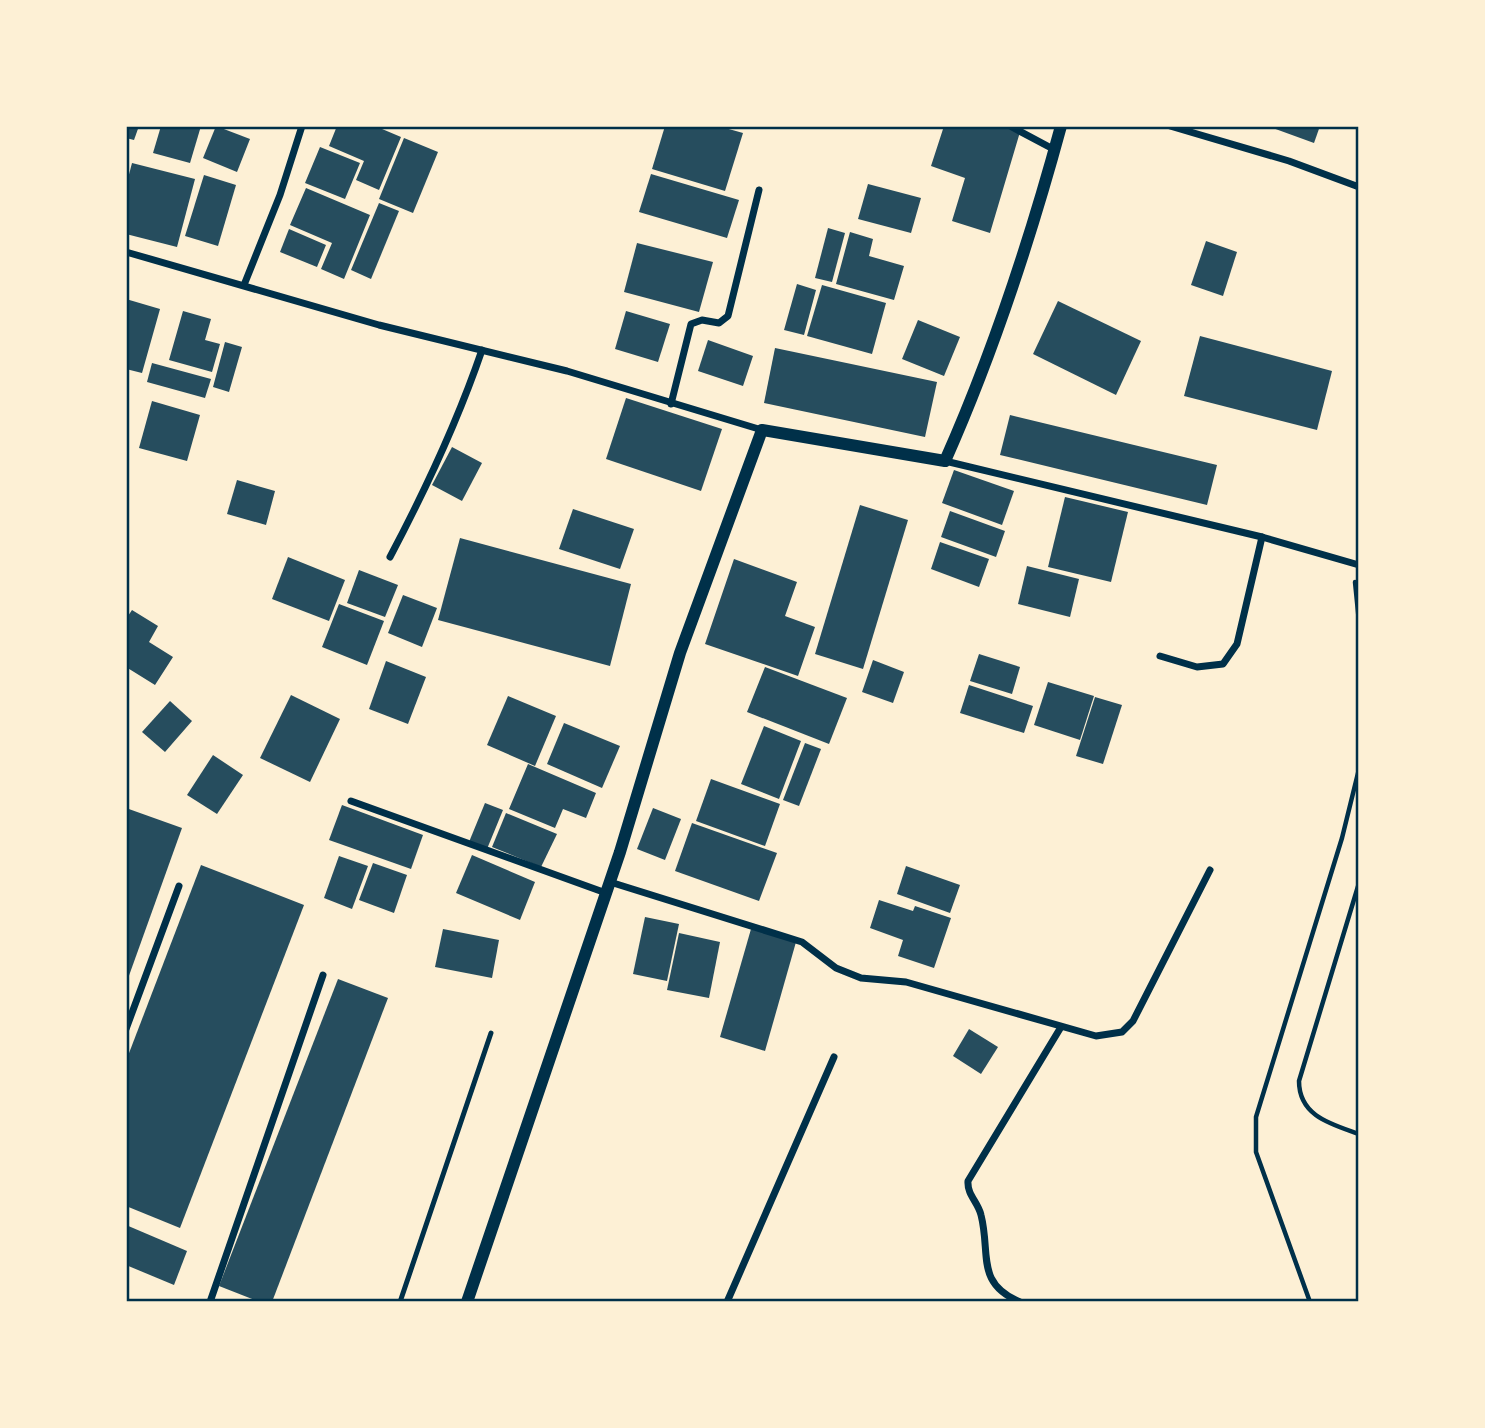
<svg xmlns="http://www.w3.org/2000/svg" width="1485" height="1428" viewBox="0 0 1485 1428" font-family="'DejaVu Sans',sans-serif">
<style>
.building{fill:#264d5e}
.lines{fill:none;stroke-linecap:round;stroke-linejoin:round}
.path{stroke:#003049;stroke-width:4.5}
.service{stroke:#003049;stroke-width:5}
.minor{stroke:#003049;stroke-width:7}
.tertiary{stroke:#003049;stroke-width:12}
.neatline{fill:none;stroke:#003049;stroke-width:2.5}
</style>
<rect width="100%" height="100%" fill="#fdf0d5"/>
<g class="building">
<path d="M126,126H139L134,140L126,138Z"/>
<path d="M161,126H201L190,163L153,153Z"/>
<path d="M216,126L250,139L237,172L203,158Z"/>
<path d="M337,126H375L401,137L379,190L356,180L364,161L329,146Z"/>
<path d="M665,126H718L743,133L725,191L652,169Z"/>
<path d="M944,126H999L1020,132L990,233L952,221L965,178L931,166Z"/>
<path d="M1267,126H1320L1314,143Z"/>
<path d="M404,138L438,152L413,213L379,199Z"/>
<path d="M320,147L360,163L345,199L305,183Z"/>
<path d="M132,163L195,179L177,247L126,234V186Z"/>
<path d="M651,174L739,200L727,238L639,212Z"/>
<path d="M204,175L236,185L218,246L185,236Z"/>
<path d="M868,184L921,198L911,233L858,219Z"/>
<path d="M306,188L370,215L344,279L321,269L332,243L290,225Z"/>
<path d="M379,203L399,211L371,279L351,270Z"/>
<path d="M828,228L845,233L832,282L815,278Z"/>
<path d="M289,229L326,245L317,267L280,252Z"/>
<path d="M850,232L873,239L869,256L904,266L894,300L836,284Z"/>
<path d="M1206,241L1237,252L1223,296L1191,285Z"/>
<path d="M637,243L713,262L699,312L624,292Z"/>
<path d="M797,284L816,290L804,335L784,330Z"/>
<path d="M822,285L886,303L872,354L807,336Z"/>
<path d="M126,299L160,309L142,373L126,369Z"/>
<path d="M1058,301L1141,341L1116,395L1033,354Z"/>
<path d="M183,311L211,319L205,340L220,344L212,372L169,360Z"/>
<path d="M626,311L670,324L658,362L615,349Z"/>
<path d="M918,320L960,337L944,376L902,359Z"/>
<path d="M1200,336L1332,371L1317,430L1184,396Z"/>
<path d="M708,340L753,356L743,386L698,371Z"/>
<path d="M225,342L242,347L229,392L213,387Z"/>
<path d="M775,348L937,382L925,437L764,403Z"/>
<path d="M152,363L211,379L205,398L147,382Z"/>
<path d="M626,398L722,429L701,491L606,459Z"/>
<path d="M152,401L200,415L187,461L139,448Z"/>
<path d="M1010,415L1217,465L1207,505L1000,455Z"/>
<path d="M452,447L482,463L462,501L432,485Z"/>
<path d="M954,470L1014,491L1002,525L942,503Z"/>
<path d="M237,480L275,491L266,525L227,514Z"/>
<path d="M1065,497L1128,512L1111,582L1048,567Z"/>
<path d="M860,505L908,520L863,669L815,654Z"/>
<path d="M573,509L634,529L620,569L559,549Z"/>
<path d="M950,511L1005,531L996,557L941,537Z"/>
<path d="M460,538L631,584L610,666L438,620Z"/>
<path d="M940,542L989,559L979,587L931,569Z"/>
<path d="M288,557L345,580L329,621L272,599Z"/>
<path d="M734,559L797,582L785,616L815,627L798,676L705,644Z"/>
<path d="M1027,566L1079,579L1070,617L1018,604Z"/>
<path d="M359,570L398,585L385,617L347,603Z"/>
<path d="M403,595L437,608L422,647L388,633Z"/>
<path d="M339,604L384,621L367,665L322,647Z"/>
<path d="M132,610L158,626L149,642L173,657L155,685L126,667V619Z"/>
<path d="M979,654L1020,667L1012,694L970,681Z"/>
<path d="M873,660L904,672L893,703L862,692Z"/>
<path d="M386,661L426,677L408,724L369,709Z"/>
<path d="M765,667L847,698L829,744L747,712Z"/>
<path d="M1048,682L1094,696L1080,740L1034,725Z"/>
<path d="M969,685L1033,706L1024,733L960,713Z"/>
<path d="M291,695L340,719L310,782L260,758Z"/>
<path d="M508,696L556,716L535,766L487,745Z"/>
<path d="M1095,697L1122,705L1103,764L1076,756Z"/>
<path d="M170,701L192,721L165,752L142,732Z"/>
<path d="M564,723L620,746L602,788L547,764Z"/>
<path d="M764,726L801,741L779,799L741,784Z"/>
<path d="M805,743L821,749L799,806L783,800Z"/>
<path d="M213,755L243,775L217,814L187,795Z"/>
<path d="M528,764L596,793L586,818L563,809L555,828L509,809Z"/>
<path d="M711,779L780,804L765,846L696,821Z"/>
<path d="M485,803L503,810L487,849L469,842Z"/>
<path d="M342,805L423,835L411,869L329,840Z"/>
<path d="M126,808L182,828L126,984Z"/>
<path d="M653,808L681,819L665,860L637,849Z"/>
<path d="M506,813L557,834L541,867L492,847Z"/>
<path d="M692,823L777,853L759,901L675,871Z"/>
<path d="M472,855L535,882L520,920L456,893Z"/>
<path d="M339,856L368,866L352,909L324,898Z"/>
<path d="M373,863L407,875L394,913L359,900Z"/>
<path d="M201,865L304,905L180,1228L126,1206V1061Z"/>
<path d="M906,866L960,885L950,913L897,894Z"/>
<path d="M879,900L913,911L915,906L951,918L934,968L898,956L903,940L870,928Z"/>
<path d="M645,917L679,924L667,981L633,974Z"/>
<path d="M443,929L499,940L492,978L435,967Z"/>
<path d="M751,929L796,942L765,1051L720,1037Z"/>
<path d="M679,933L720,942L709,998L667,990Z"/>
<path d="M338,979L388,998L272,1302H260L219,1286Z"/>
<path d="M969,1029L998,1047L981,1074L953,1056Z"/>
<path d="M126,1225L187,1251L174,1285L126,1265Z"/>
</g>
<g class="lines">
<g class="path">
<path d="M1355,582L1359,622"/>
<path d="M1359,883L1299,1081C1299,1116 1331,1124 1359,1134"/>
<path d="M1310,1302L1256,1152V1117L1342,838L1359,769"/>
</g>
<path class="service" d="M400,1302L491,1033"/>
<g class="minor">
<path d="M1010,126L1055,150"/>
<path d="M1170,126L1289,161L1359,187"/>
<path d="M126,252L379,325L567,371L762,430"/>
<path d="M244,285L280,195L302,126"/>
<path d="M671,404L691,324L702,320L719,323L728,316L759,190"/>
<path d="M945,461L1262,537L1359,565"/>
<path d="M390,557C426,489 457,423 482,350"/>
<path d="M1160,656L1197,667L1223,664L1237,644L1262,537"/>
<path d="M351,801L606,893"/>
<path d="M610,882L802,942L836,968L861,978L906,982L1096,1036L1122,1032L1133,1021L1210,870"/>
<path d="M126,1029L179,886"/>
<path d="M210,1302L323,975"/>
<path d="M727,1302L834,1057"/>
<path d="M1020,1302C975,1283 991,1254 981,1215C978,1202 967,1195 968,1181L1061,1027"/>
</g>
<path class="tertiary" d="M467,1302L620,852L680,653L762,430L945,461C993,353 1030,240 1061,126"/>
</g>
<rect width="1485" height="1428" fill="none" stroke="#fdf0d5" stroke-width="256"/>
<rect x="128" y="128" width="1229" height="1172" class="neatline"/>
</svg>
